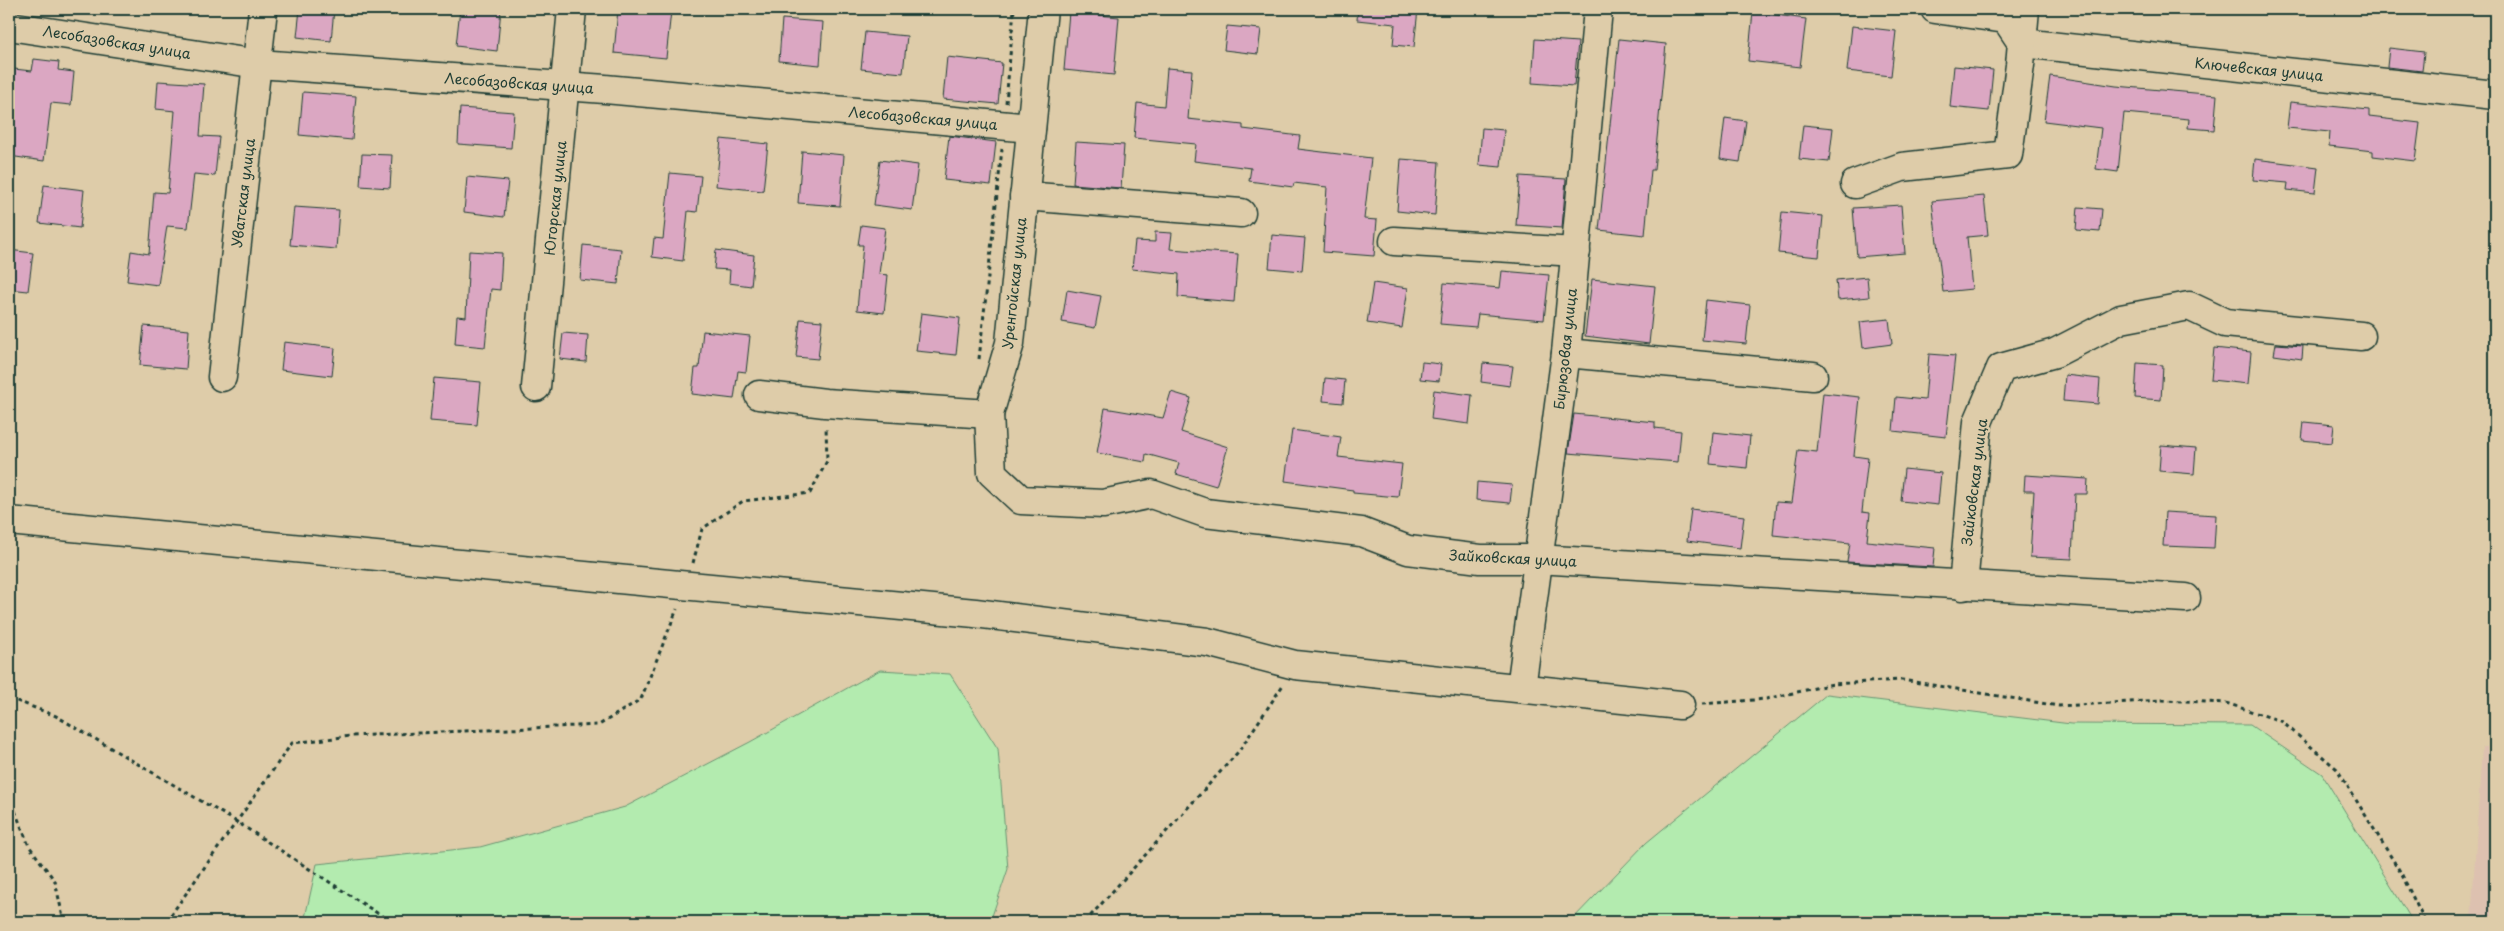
<svg xmlns="http://www.w3.org/2000/svg" width="2504" height="931" viewBox="0 0 2504 931" font-family="'Playpen Sans',sans-serif">
<style>
.built{fill:#ddc1b0}
.green{fill:#b3ebaf;stroke:#699472}
.building{fill:#dba7c2;stroke:#1f3d34}
.lines{fill:none;stroke-linecap:round;stroke-linejoin:round}
.minor-casing{stroke:#1f3d34;stroke-width:31}
.path{stroke:#1f3d34;stroke-width:3;stroke-dasharray:4 4;stroke-linecap:butt}
.minor{stroke:#decca9;stroke-width:28}
.labels{text-anchor:middle;dominant-baseline:central;stroke-width:5;stroke-linejoin:round;paint-order:stroke}
.street-label{font-size:14px;fill:#1f3d34;stroke:#decca9}
</style>
<rect width="100%" height="100%" fill="#decca9"/>
<filter id="ink" filterUnits="userSpaceOnUse"><feTurbulence type="fractalNoise" baseFrequency=".02" numOctaves="2"/><feDisplacementMap in="SourceGraphic" scale="10" xChannelSelector="R" yChannelSelector="G"/><feConvolveMatrix kernelMatrix="1 2 1 2 8 2 1 2 1" color-interpolation-filters="sRGB"/></filter>
<g filter="url(#ink)">
<path class="built" d="M2482,747H2495V922H2471Z"/>
<g class="green">
<path d="M880,670L950,674L998,749L1008,869L990,922H304L317,864L480,847L625,807L750,742Z"/>
<path d="M1827,694L2071,724L2250,725L2322,774L2413,922H1570L1646,843Z"/>
</g>
<g class="building">
<path d="M300,9H334L331,41L297,37Z"/>
<path d="M460,9H501L497,51L456,46Z"/>
<path d="M618,9L671,11L666,58L614,53Z"/>
<path d="M1358,9H1418L1414,47L1393,45L1395,24L1357,20Z"/>
<path d="M1069,12L1119,17L1114,75L1064,70Z"/>
<path d="M1753,12L1806,19L1800,67L1748,61Z"/>
<path d="M782,19L823,22L820,65L779,61Z"/>
<path d="M1227,26L1261,29L1258,54L1224,50Z"/>
<path d="M1852,26L1896,31L1891,76L1847,71Z"/>
<path d="M865,32L907,36L903,73L861,69Z"/>
<path d="M1535,39L1578,42L1574,86L1532,83Z"/>
<path d="M1619,39L1666,44L1654,170H1651L1645,235L1599,230Z"/>
<path d="M2389,48L2424,52L2422,71L2387,67Z"/>
<path d="M947,57L1002,63L998,104L943,99Z"/>
<path d="M34,59L59,62L58,70L74,72L71,105L51,103L44,161L9,156V118L14,69L32,71Z"/>
<path d="M1954,66L1993,70L1989,111L1950,107Z"/>
<path d="M1167,68L1192,70L1188,119L1243,125V129L1300,136L1298,149L1371,158L1364,219L1377,220L1374,256L1323,252L1327,187L1294,183L1293,187L1249,181L1251,168L1194,161L1196,144L1134,138L1137,103L1164,106Z"/>
<path d="M2050,76L2116,86L2217,95L2214,130L2188,128L2189,119L2124,113L2118,172L2096,169L2101,128L2044,121Z"/>
<path d="M158,81L204,84L200,136L219,137L215,176L194,174L188,228L167,226L158,285L127,281L131,251L149,254L154,192L168,193L175,111L156,109Z"/>
<path d="M303,92L356,96L352,140L299,135Z"/>
<path d="M2290,102L2369,110V117L2420,123L2415,161L2373,156V151L2329,146L2330,132L2287,128Z"/>
<path d="M460,108L514,112L511,148L458,144Z"/>
<path d="M1725,118L1746,121L1740,162L1720,159Z"/>
<path d="M1803,125L1833,128L1829,162L1799,159Z"/>
<path d="M1482,128L1504,130L1501,167L1479,165Z"/>
<path d="M949,136L996,142L991,185L944,180Z"/>
<path d="M721,139L768,144L763,191L716,186Z"/>
<path d="M1076,142L1124,145L1121,188L1073,184Z"/>
<path d="M802,151L844,155L840,206L798,203Z"/>
<path d="M362,154L392,155L390,188L360,186Z"/>
<path d="M1401,159L1439,162L1435,215L1397,211Z"/>
<path d="M2255,159L2318,167L2315,193L2287,190L2288,183L2253,180Z"/>
<path d="M880,160L918,165L912,210L874,205Z"/>
<path d="M670,173L701,176L697,212L688,211L683,261L652,257L654,238L663,239Z"/>
<path d="M1520,176L1566,179L1562,228L1516,225Z"/>
<path d="M467,177L508,181L504,217L464,212Z"/>
<path d="M44,185L84,190L80,228L39,223Z"/>
<path d="M1984,196L1988,235L1967,237L1972,289L1943,292L1932,201Z"/>
<path d="M1901,205L1905,253L1857,257L1853,208Z"/>
<path d="M294,207L339,210L336,249L290,245Z"/>
<path d="M2078,207L2102,209L2100,232L2076,230Z"/>
<path d="M1782,212L1823,216L1819,257L1778,253Z"/>
<path d="M861,225L885,228L879,274L888,275L884,313L857,310L863,245H858Z"/>
<path d="M1155,232L1172,233L1170,249L1238,254L1234,302L1178,297L1179,274L1132,269L1135,241L1155,242Z"/>
<path d="M1272,235L1305,238L1302,271L1269,268Z"/>
<path d="M583,245L621,249L618,284L580,280Z"/>
<path d="M9,250L33,253L28,291L9,289Z"/>
<path d="M716,250L754,255L751,286L729,283L730,270L714,269Z"/>
<path d="M469,251L502,253L500,290L491,289L485,347L455,344L457,316L466,317Z"/>
<path d="M1502,271L1549,275L1544,320L1478,314L1476,327L1440,324L1444,283L1500,288Z"/>
<path d="M1867,277L1869,297L1838,300L1836,280Z"/>
<path d="M1592,279L1655,286L1649,344L1585,336Z"/>
<path d="M1373,283L1408,288L1402,328L1367,323Z"/>
<path d="M1067,290L1101,296L1095,328L1062,322Z"/>
<path d="M1706,300L1750,305L1746,344L1702,340Z"/>
<path d="M921,313L960,318L956,355L916,351Z"/>
<path d="M800,319L822,321L818,359L796,357Z"/>
<path d="M1889,319L1892,344L1863,348L1860,322Z"/>
<path d="M144,326L189,330L186,369L140,365Z"/>
<path d="M703,331L750,336L746,372L738,371L734,399L692,394L695,368H699Z"/>
<path d="M563,333L588,335L586,362L560,359Z"/>
<path d="M284,342L335,348L332,376L281,370Z"/>
<path d="M2276,344L2303,346L2302,359L2274,355Z"/>
<path d="M2214,348L2251,352L2248,384L2211,380Z"/>
<path d="M1929,354L1955,356L1946,437L1893,431L1896,397L1925,400Z"/>
<path d="M1422,362L1441,364L1439,381L1420,379Z"/>
<path d="M1483,363L1513,366L1510,386L1481,382Z"/>
<path d="M2137,363L2163,365L2161,400L2135,398Z"/>
<path d="M2065,375L2100,379L2098,404L2063,401Z"/>
<path d="M434,378L481,382L477,425L430,421Z"/>
<path d="M1325,378L1345,380L1343,403L1323,401Z"/>
<path d="M1434,390L1472,395L1469,424L1431,419Z"/>
<path d="M1171,392L1191,398L1181,432L1228,447L1216,486L1176,474L1179,463L1146,454L1145,462L1097,453L1105,408L1163,418Z"/>
<path d="M1823,393L1860,397L1854,456L1868,458L1862,512L1870,513L1867,541L1935,548L1933,567L1847,562L1850,543L1773,535L1776,502L1791,503L1798,450L1817,452Z"/>
<path d="M1574,414L1655,422V428L1681,431L1678,462L1568,453Z"/>
<path d="M2304,422L2334,425L2332,443L2302,440Z"/>
<path d="M1292,430L1341,437L1338,457L1402,464L1398,497L1353,493V490L1285,481Z"/>
<path d="M1713,432L1750,436L1747,468L1710,464Z"/>
<path d="M2161,445L2196,448L2194,474L2159,471Z"/>
<path d="M1904,469L1941,473L1938,505L1901,501Z"/>
<path d="M2025,475L2088,479L2087,494H2075L2072,559L2030,557L2034,491H2024Z"/>
<path d="M1477,482L1512,485L1510,503L1476,500Z"/>
<path d="M1691,509L1744,516L1740,548L1687,541Z"/>
<path d="M2165,512L2216,515L2214,548L2163,546Z"/>
</g>
<g class="lines">
<g class="minor-casing">
<g id="minor">
<path d="M1935,9L2006,19L2022,43L2495,95"/>
<path d="M9,26L258,64L605,89L1031,128"/>
<path d="M1855,184L1902,167L2008,155L2020,65L2025,9"/>
<path d="M1024,196L1241,213"/>
<path d="M1394,241L1576,252"/>
<path d="M1566,353L1813,376"/>
<path d="M222,377L263,9"/>
<path d="M536,387L572,9"/>
<path d="M759,395L825,403L989,414L1010,343L1043,9"/>
<path d="M989,414L992,473L1021,500L1103,504L1151,494L1205,513L1361,532L1408,550L1480,559H1537L2186,598"/>
<path d="M9,521L975,613L1207,642L1295,665L1680,705"/>
<path d="M1963,586L1978,422L2001,368L2055,353L2121,319L2189,306L2225,323L2361,336"/>
<path d="M1521,688L1566,353L1598,9"/>
</g>
</g>
<g class="path">
<path d="M1006,103L1014,9"/>
<path d="M979,359L1002,149"/>
<path d="M693,563L702,529L743,501L810,493L827,461L826,426"/>
<path d="M9,698L56,716L237,822L391,922"/>
<path d="M1702,704L1766,699L1833,684L1902,680L2059,706L2163,700L2226,703L2281,721L2337,769L2401,873L2425,922"/>
<path d="M9,796L29,846L55,881L64,922"/>
<path d="M166,922L292,743L351,736L599,725L641,699L677,609"/>
<path d="M1085,922L1239,751L1283,685"/>
</g>
<use href="#minor" class="minor"/>
</g>
</g>
<g class="labels">
<g class="street-label">
<text transform="translate(117 42) rotate(9)">Лесобазовская улица</text>
<text transform="translate(2259 69) rotate(6)">Ключевская улица</text>
<text transform="translate(519 83) rotate(4)">Лесобазовская улица</text>
<text transform="translate(923 118) rotate(5)">Лесобазовская улица</text>
<text transform="translate(243 193) rotate(-83)">Уватская улица</text>
<text transform="translate(555 198) rotate(-84)">Югорская улица</text>
<text transform="translate(1014 283) rotate(-84)">Уренгойская улица</text>
<text transform="translate(1565 349) rotate(-84)">Бирюзовая улица</text>
<text transform="translate(1974 482) rotate(-83)">Зайковская улица</text>
<text transform="translate(1513 558) rotate(3)">Зайковская улица</text>
</g>
</g>
<rect width="2504" height="931" fill="none" stroke="#decca9" stroke-width="30"/>
<rect x="15" y="15" width="2474" height="901" fill="none" stroke="#1f3d34" stroke-width="2" filter="url(#ink)"/>
</svg>
